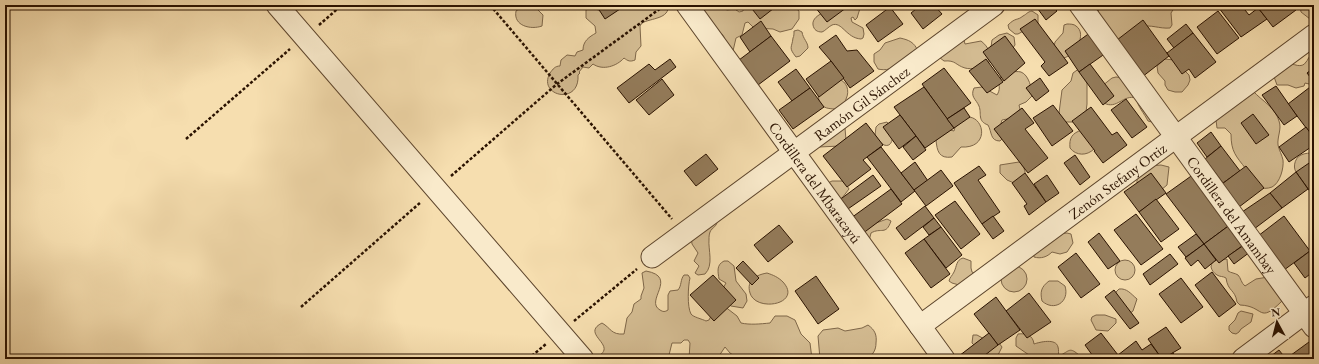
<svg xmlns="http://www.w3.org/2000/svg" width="1319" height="364" viewBox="0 0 1319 364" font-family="'EB Garamond',serif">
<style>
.green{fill:#d3bb91;stroke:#7e6648}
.building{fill:#947c5b;stroke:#2a1200}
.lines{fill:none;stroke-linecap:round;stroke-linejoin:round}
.minor-casing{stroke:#5d452c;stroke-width:23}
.path{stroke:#2a1200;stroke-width:2.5;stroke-dasharray:3 2;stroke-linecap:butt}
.minor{stroke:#f9eacb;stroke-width:21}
.labels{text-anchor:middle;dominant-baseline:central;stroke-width:3.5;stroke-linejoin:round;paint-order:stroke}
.street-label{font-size:15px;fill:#2a1200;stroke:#f9eacb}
</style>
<rect width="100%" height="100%" fill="#f6deaf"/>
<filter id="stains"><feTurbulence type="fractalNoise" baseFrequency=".005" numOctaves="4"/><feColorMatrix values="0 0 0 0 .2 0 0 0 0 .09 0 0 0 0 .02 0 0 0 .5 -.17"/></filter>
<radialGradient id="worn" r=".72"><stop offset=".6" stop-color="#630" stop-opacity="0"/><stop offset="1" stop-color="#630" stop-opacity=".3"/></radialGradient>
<g class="green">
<path d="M522,5H539L536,8L543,15L542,26C531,30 513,26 516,11L523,6Z"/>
<path d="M616,5H668C670,19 651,18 642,23L640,26L641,46L636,52L635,60C630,62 628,61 624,58C617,66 603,71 593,64L589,68L583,67L579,72L580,73L578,75C580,106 537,96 550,73C553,69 555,66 560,66L561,60L567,55L575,56L577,52L583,50C583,41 589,37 596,33L595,26L586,18V10C591,6 594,8 600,11Z"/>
<path d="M690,5H709L712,9L720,6L727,10L735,9L739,12L743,11L744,5H787C790,9 795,7 799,11V19L792,29L780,32L773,29L754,28L748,22L745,23L742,35L736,38L733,51L724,41V37L722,34L714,35Z"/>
<path d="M846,5H861L857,18L855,20L853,17L851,18L852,22L863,28L864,34L863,38L861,39C846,38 842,21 832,25C828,27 825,31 822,32C817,32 814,30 813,25C811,13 837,8 846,5Z"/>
<path d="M1103,5C1111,5 1132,7 1138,5H1176L1171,13L1172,25L1170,28C1159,29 1151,24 1141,27C1132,29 1125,38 1116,41C1108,31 1095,20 1099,7Z"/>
<path d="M1300,5H1314V22H1312L1310,19L1301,12Z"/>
<path d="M1032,11L1038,15V23L1018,34H1015L1009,29L1008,25C1016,17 1017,21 1023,16C1027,14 1027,12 1032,11Z"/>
<path d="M1067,24C1070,24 1074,24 1076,26C1088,34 1074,57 1063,58L1054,47L1055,42L1063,33L1064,25Z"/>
<path d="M798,30L802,32C803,39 808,42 808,48L800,56L796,57C788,47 792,48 793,38C794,36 794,34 794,31Z"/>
<path d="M1007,33L1014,37L1015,45L1012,49L991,47L992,40L999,35Z"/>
<path d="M900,38C909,40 914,42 918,51C906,59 894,73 878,69L874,62V54L880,50L885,43Z"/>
<path d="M964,40L965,44L981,41C989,47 992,55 988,65C981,67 972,70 965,68C955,65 956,60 944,61L935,54Z"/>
<path d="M1314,55C1314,64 1316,77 1309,84L1305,83L1304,86L1296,88L1288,85H1277L1273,74L1287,62C1293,64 1302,69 1306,62C1308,60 1308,58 1310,56Z"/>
<path d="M1165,59L1174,60L1189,75L1190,80L1188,85L1182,92H1175L1168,90L1165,85V81L1158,73L1157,66Z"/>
<path d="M1080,68L1087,81V104L1086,112L1073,122H1065L1060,117L1059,113L1062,90L1071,81L1073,73Z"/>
<path d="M1008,72C1012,72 1018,71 1021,72C1029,75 1032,89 1032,96L1026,102L1019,105L1020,109L1017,117L1002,120L1000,127L1002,139L1000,141C990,141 992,132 988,125C977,121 982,114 979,106C976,99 970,97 974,88L982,87L997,95C1004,84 991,81 1008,72Z"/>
<path d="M1116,77L1124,78L1156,123L1148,121C1144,113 1138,107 1136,98C1123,94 1117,110 1104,103L1102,86L1112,78Z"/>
<path d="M838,79C847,81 850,91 846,99C845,103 841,106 837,109C823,109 818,106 818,91Z"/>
<path d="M1253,91C1262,101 1275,107 1279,121C1282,129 1277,137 1278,145C1279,150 1282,155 1283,160C1284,168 1280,183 1272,187C1268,189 1261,188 1257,189C1253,182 1250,175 1246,169C1236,156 1231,152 1231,134L1225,128H1217L1216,120Z"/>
<path d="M967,117C985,116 990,149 961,147L952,157C939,159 937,151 936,140L950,130L954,131L956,123Z"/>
<path d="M842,121L845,128L846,140L840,146L819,147Z"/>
<path d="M887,122C889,125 891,128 892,131C894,137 892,148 884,145C880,143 877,138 875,135L876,127L879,124Z"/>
<path d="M1082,130L1094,149C1087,156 1076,156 1070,148C1069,138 1072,133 1082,130Z"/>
<path d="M1314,153V179C1309,178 1302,177 1298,174C1292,170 1294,158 1301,155C1305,153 1310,153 1314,153Z"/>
<path d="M1019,162C1023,165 1026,171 1025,176L1014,183L1007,180L1000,173V165Z"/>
<path d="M1161,165L1169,167L1167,185L1161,190L1137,185V177L1148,166Z"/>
<path d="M832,181H844L849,189L842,198L838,199L828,183Z"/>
<path d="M717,219C718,227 712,227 710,232C709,235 709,237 709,239C708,250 714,265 705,274L698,275L695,273L699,266L694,261L698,253L692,244L691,236Z"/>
<path d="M887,219L891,221C886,236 881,227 871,233L868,245L863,232L876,223Z"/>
<path d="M1067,233L1071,234L1073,243L1067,252L1060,254L1052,252C1047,257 1041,259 1034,257L1033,253L1059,234Z"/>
<path d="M963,258L971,261V268L972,272L976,274L959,285L952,283L949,281C950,277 952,276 954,272C957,266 956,260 963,258Z"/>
<path d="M1227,259L1228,271C1231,273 1235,273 1238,275C1241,278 1241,283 1245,286L1256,279L1268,277L1282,301C1258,325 1265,306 1240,305L1237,302C1235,289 1228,292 1226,278C1223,276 1220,277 1217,275C1214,273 1212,271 1211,267C1211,259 1221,260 1227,259Z"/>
<circle cx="1125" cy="270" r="10"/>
<path d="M724,261H728L734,266L736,281L746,294L747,301L743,308L731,306L724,301L722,290L726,283L719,279C718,272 716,265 724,261Z"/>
<circle cx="1014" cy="279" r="13"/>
<path d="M646,271C679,277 644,301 660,310C663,312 665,312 668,310V295L670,291L678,290C682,285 680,280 684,275H688L690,278C688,286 687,307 691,314C693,317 702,319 706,321L709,320L711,316L724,306L737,316L741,323C750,325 760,324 770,323L775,316H787L795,320L801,334L810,343L812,359H737L736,357L730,353L725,347L717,359H689L690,343L688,340H684L681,343H672L668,359H595C598,356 603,354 604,350C606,341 584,332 602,323C611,328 611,335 624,334L627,318L632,312L634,304L641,299V296L644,288L642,273Z"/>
<path d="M767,273C773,275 778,277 783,282C803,304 756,313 750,293C746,280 756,275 767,273Z"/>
<path d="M1049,281H1058L1065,286C1070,302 1054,312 1042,301C1040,292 1041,287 1049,281Z"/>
<path d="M1119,289C1127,288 1131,294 1137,299L1133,311L1129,314L1115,300L1116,292Z"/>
<path d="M1241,311L1253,314L1251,322L1241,329L1239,332L1236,334L1232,333L1229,330V326L1235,320L1238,313Z"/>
<path d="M1096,315H1105L1116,319V323L1108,331L1096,330L1091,320L1092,317Z"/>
<path d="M868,325C875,330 877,335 876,343C876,350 873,355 867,358C861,361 829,359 820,359L818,336L823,330L838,328L845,331L862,328Z"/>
<path d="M1018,334C1026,333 1033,335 1034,344C1040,342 1056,338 1058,347C1059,350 1058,353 1059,356C1070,351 1069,346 1080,356L1093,355L1096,359H1029V355L1016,346V338Z"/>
<path d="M973,335H977L988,341L999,343L1002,347L996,359H985L983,354L972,343Z"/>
</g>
<g class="building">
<path d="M596,5H626L605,19Z"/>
<path d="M732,5H743L736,10Z"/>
<path d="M749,5H778L760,19Z"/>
<path d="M819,5H850L827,22L815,7Z"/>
<path d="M913,5H934L942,14L923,29L911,13L916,9Z"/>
<path d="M1035,5H1052L1057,11L1046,20Z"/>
<path d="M1223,5H1241L1249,15L1258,8L1267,19L1241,37L1219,8Z"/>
<path d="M1256,5H1292L1296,10L1273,27Z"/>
<path d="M890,7L903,24L878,42L866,25Z"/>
<path d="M1218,11L1239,38L1217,54L1197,27Z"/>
<path d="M1035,19L1068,63L1049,76L1041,66L1045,62L1020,29Z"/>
<path d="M1143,20L1169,56L1142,77L1117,40Z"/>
<path d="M761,21L771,36L750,52L740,37Z"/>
<path d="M1186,24L1193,33L1174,48L1167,39Z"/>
<path d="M1091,32L1106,53L1079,72L1065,51Z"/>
<path d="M1193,33L1216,62L1195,78L1189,69L1182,74L1167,53Z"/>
<path d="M836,35L847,51L857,50L874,71L850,88L831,61L819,47Z"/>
<path d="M771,36L790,61L758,85L739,60Z"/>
<path d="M1005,36L1025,63L1004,81L983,52Z"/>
<path d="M670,59L676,67L629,103L617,88L649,64L655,70Z"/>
<path d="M986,59L1003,82L987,93L969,71Z"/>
<path d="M831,61L844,78L819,97L806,79Z"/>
<path d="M1090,64L1114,96L1103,105L1079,72Z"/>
<path d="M944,68L971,103L947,119L922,84Z"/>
<path d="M1314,68V82L1307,73Z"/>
<path d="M796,69L810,88L792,101L778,82Z"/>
<path d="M1040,78L1049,91L1036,101L1026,88Z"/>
<path d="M662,79L674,95L649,115L636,100Z"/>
<path d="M1314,84V130L1310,133L1288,104Z"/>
<path d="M1276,86L1297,116L1284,125L1262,95Z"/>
<path d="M924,87L954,128L925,148L894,107Z"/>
<path d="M810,88L824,107L793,129L779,110Z"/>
<path d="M1126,99L1147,127L1132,138L1111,110Z"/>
<path d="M1053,105L1073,131L1052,146L1033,118Z"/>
<path d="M1091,107L1112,135L1117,132L1127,145L1103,163L1094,151H1095L1072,121Z"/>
<path d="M964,108L970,117L954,128L947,119Z"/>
<path d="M1022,108L1034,123L1025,129L1048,158L1028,173L994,129Z"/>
<path d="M1253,114L1269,135L1256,144L1241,123Z"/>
<path d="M900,115L916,136L899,149L883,127Z"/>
<path d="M866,123L883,145L863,160L871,169L847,187L823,156Z"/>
<path d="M1306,127L1314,138V145L1289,162L1279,147Z"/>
<path d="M1211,132L1221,146L1207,157L1197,143Z"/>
<path d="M916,136L926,150L913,160L903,147Z"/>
<path d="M1221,146L1240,171L1223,183L1205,159Z"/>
<path d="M881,147L915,191L901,202L867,157Z"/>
<path d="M706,154L718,169L696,186L684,171Z"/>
<path d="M1075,155L1090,177L1080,185L1064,163Z"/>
<path d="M1312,161L1314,164V197L1296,172Z"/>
<path d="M915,162L928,181L914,190L901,173Z"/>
<path d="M979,166L986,175L978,180L1000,212L982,224L954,183Z"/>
<path d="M1246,166L1264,188L1239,207L1222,184Z"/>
<path d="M941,170L953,186L926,206L914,190Z"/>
<path d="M1296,172L1308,189L1282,208L1270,193Z"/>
<path d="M1025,173L1046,202L1029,215L1024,206L1027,204L1012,183Z"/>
<path d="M1151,173L1166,193L1139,212L1124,192Z"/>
<path d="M1194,174L1231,224L1204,244L1166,194Z"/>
<path d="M873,175L881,186L845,211L838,201Z"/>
<path d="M1047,175L1059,193L1046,202L1034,184Z"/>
<path d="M891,189L902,204L862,234L851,218Z"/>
<path d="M1270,193L1282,208L1254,229L1242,212Z"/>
<path d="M1156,199L1179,229L1161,242L1139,212Z"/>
<path d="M955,201L980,234L961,249L935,215Z"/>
<path d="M925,206L934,218L905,240L896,228Z"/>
<path d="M1136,214L1163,249L1141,265L1114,230Z"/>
<path d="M993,216L1004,231L993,239L982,224Z"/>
<path d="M1284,216L1310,251L1284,270L1258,236Z"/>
<path d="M934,218L941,227L929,235L923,227Z"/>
<path d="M1231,224L1246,243L1219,263L1204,244Z"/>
<path d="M779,225L793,242L768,262L754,245Z"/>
<path d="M941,227L962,255L946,268L924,239Z"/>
<path d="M1099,233L1120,261L1108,269L1088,242Z"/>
<path d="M1196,234L1204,244L1186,257L1178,247Z"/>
<path d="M924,239L950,274L931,288L905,253Z"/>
<path d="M1204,244L1216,260L1205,269L1198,260L1191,266L1185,258Z"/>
<path d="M1244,245L1250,252L1234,264L1228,256Z"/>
<path d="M1310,251L1314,256V271L1305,278L1294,263Z"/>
<path d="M1076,253L1100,284L1081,298L1058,267Z"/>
<path d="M1170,254L1178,264L1150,285L1143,274Z"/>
<path d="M743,261L759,278L752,285L736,268Z"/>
<path d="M1212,272L1236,304L1219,317L1195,285Z"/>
<path d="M713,275L736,300L714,321L690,295Z"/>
<path d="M816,276L839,309L818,324L795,291Z"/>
<path d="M1181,278L1203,307L1181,323L1159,294Z"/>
<path d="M1114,290L1139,323L1130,329L1105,297Z"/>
<path d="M1029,293L1051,322L1027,338L1006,311Z"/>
<path d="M996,297L1020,330L998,345L974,314Z"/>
<path d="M1166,327L1181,348L1162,359L1148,339Z"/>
<path d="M989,333L998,345L980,359H955Z"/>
<path d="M1101,333L1118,355L1121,359H1095L1085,345Z"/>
<path d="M1136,341L1142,350L1151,344L1162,359H1121L1118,355Z"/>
<path d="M1309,342L1314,349V359H1288L1287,358Z"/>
<path d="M1279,350L1286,359H1267Z"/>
<path d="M1173,353L1178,359H1164Z"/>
<path d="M1051,355L1054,359H1046Z"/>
</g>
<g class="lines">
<g class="minor-casing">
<g id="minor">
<path d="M277,5L583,359"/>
<path id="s1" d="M687,5L944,359"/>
<path id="s2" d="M1080,5L1314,327"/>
<path id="s3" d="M652,257L994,5"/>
<path id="s4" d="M920,326L1314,35"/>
<path d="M1243,359L1314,306"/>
</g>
</g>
<g class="path">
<path d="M490,5L672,219"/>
<path d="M319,25L342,5"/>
<path d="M186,139L290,49"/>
<path d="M451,176L557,84L665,5"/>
<path d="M301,307L421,202"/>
<path d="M574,321L637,269"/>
<path d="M528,359L546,344"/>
</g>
<use href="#minor" class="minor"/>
</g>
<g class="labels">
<g class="street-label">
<text stroke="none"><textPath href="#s3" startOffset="260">Ramón Gil Sánchez</textPath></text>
<text stroke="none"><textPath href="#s4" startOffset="245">Zenón Stefany Ortiz</textPath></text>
<text stroke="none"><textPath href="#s1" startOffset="219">Cordillera del Mbaracayú</textPath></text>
<text stroke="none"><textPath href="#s2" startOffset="259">Cordillera del Amambay</textPath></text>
</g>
</g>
<rect width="1319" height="364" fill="none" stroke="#f6deaf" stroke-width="20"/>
<rect x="6" y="6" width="1307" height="352" fill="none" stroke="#2a1200" stroke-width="2"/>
<rect x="10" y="10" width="1299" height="344" fill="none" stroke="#2a1200"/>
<g transform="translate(1277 322) rotate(353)" stroke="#f9eacb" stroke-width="3" paint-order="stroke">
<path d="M0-3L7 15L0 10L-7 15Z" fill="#2a1200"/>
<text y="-6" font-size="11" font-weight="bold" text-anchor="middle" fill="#2a1200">N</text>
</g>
<rect width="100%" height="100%" filter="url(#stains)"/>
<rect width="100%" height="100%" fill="url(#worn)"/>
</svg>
